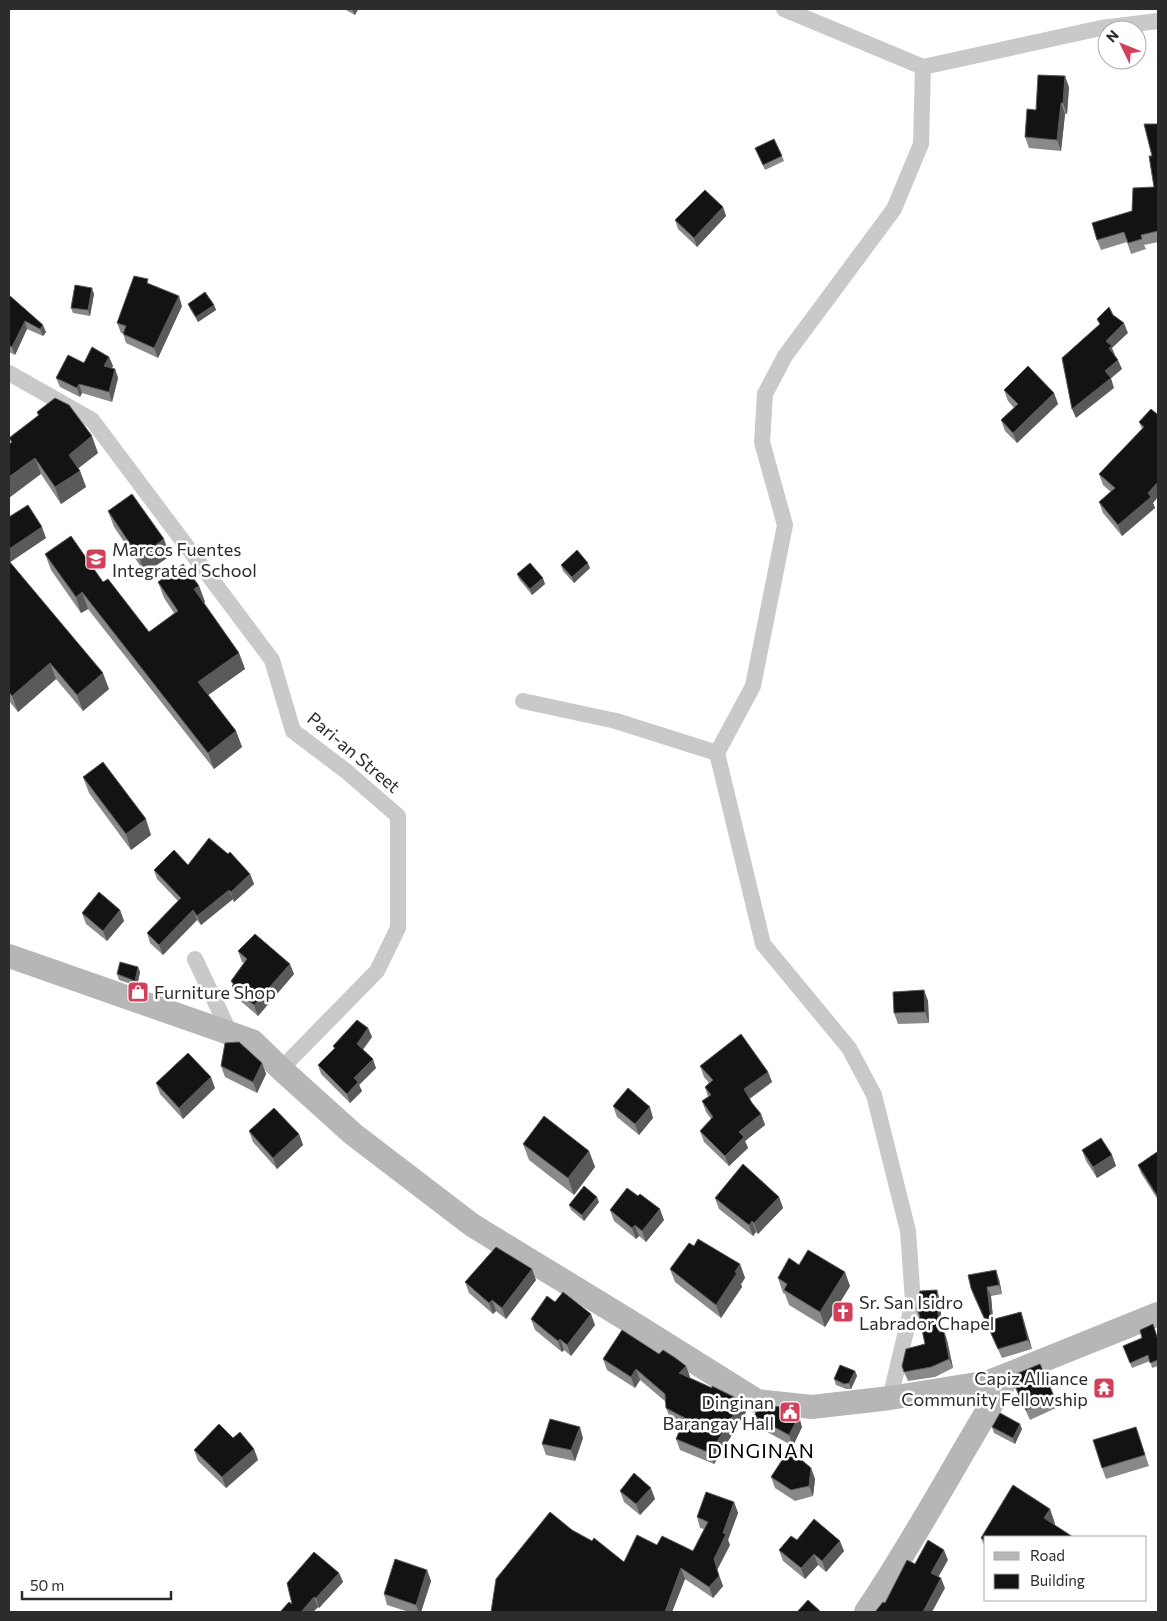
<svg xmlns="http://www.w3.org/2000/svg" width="1167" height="1621" viewBox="0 0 1167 1621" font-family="Commissioner,sans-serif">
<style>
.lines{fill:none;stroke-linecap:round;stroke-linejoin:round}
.street{stroke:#c9c9c9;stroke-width:16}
.secondary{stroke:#b6b6b6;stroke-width:24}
.wall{fill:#898989}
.shaded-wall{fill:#5a5a5a}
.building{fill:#131313;stroke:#5a5a5a}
.labels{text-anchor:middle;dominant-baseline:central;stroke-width:5;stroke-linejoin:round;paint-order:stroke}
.poi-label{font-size:18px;fill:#2c2c2c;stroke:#fff;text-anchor:start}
.street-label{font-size:18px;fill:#2c2c2c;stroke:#fff}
.quarter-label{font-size:20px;letter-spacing:1px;fill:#000;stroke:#fff}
</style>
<rect width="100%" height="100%" fill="#fff"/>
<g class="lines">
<g class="street">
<path d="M784,9L923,67L1101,28L1158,21"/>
<path d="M9,373L92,420L272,660L293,731L346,771L398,816V928L377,971L281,1069"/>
<path d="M523,701L616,721L717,753"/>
<path d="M195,959L230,1033"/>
<path d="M890,1398L913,1302L908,1231L874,1095L849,1048L763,944L717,753L753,686L785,525L762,442L765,394L785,356L894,209L921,144L923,67"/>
</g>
<g class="secondary">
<path d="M9,956L252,1041L281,1069L353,1134L472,1225L626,1319L757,1401L812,1407L890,1398L989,1382L1158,1314"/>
<path d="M866,1612C918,1535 961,1452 1010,1374"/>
</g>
</g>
<g class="wall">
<path d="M344,9H358L355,15Z"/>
<path d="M1069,87L1067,114H1065L1061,151L1029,148L1025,137L1036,110Z"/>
<path d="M1158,124V242L1144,245L1146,249L1131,254L1127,242L1101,250L1097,240L1132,211L1154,187L1152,156Z"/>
<path d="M755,148L782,156L784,161L765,170Z"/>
<path d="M723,207L726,216L697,247L678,229L675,220Z"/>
<path d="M150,285L182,306L158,358L126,343L123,333H121L117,323Z"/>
<path d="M94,294L90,316L73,313L71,308Z"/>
<path d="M9,295L46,332L43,336L27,329L15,355L9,352Z"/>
<path d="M188,304L214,305L216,310L198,322L190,309Z"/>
<path d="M109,357L113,366L112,368L115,369L118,378L112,402L82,393L80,397L60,387L56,378L84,363Z"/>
<path d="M1004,390L1054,393L1058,404L1017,443L1005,431L1001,420L1014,408L1008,401Z"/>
<path d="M1151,409L1153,503L1155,508L1122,536L1103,513L1099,502L1111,492L1103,485L1099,474L1142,429L1139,422Z"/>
<path d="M37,412L98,453L78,468L80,471L86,487L61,504L41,474L11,442L9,438L38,416Z"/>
<path d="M108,511L170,556L145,573L114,527Z"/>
<path d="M9,517L46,538L9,562L109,689L83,711L56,679L18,712L9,701Z"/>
<path d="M45,554L103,582L149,632L174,613L164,598L158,582L199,586L205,602L204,603L239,653L245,669L208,695L236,731L242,747L214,769L88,609L81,613L51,570Z"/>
<path d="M561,565L590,568L574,583L563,571Z"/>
<path d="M517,574L545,584L532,595L519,579Z"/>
<path d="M83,777L151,835L131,850L89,793Z"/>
<path d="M154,870L250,874L254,884L234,902L233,899L201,925L197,920L163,955L150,943L147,933L178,901L157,879Z"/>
<path d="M120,910L124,921L107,941L86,924L82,913Z"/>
<path d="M238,951L294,974L258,1016L236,997L232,986H233L231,981L244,963L242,962Z"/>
<path d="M138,967L140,972L137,986L119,980L117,974Z"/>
<path d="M924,990L928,1001L929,1023L898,1024L894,1013Z"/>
<path d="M368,1028L372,1037L363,1050L376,1068L359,1085L362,1091L350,1103L321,1074L318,1065L334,1049L333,1046Z"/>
<path d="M262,1063L266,1074L257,1093L225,1077L221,1066Z"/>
<path d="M700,1066L768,1072L772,1082L749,1099L752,1103L761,1114L765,1125L745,1141L748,1148L729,1166L704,1142L700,1131L711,1119L706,1112L702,1101L708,1097L705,1087L709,1083L704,1077Z"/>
<path d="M156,1083L215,1088L183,1119L160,1094Z"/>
<path d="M613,1106L653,1118L639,1135L617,1117Z"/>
<path d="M249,1131L299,1134L303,1145L277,1169L253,1142Z"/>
<path d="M523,1144L589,1151L595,1167L574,1195L529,1160Z"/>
<path d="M1082,1150L1112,1155L1116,1166L1097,1178L1086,1161Z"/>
<path d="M1158,1154V1200L1141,1173L1138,1165Z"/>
<path d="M779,1197L783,1208L758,1234L756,1232L753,1236L719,1209L715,1198Z"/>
<path d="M599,1202L584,1221L571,1210L569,1205Z"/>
<path d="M610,1210L664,1220L646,1242L639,1236L636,1239L614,1221Z"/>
<path d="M694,1246L740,1264L745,1278L741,1284L742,1287L721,1318L675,1282L670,1269Z"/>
<path d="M799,1265L850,1286L825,1327L789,1305L785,1294L783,1293L778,1278Z"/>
<path d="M999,1279L1002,1294L991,1296L993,1319L1021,1312L1032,1349L1002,1358L974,1297L971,1288Z"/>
<path d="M536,1280L506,1319L496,1311L493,1314L469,1293L465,1282Z"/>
<path d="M940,1300L942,1331L947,1340L953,1368L935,1377L908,1381L904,1372L925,1344L919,1319L916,1309Z"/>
<path d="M555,1302L595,1325L571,1356L564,1350L562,1352L535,1330L531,1319Z"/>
<path d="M1158,1339V1366L1152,1368L1150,1361L1132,1368L1123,1346Z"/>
<path d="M659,1354L686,1366L690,1377L689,1378L746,1412L714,1464L680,1450L676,1439L682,1425L670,1418L666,1408V1402L640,1380L635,1388L607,1370L603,1359Z"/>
<path d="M855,1371L857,1376L851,1389H846L836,1385L834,1379Z"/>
<path d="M1012,1379L1054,1396L1058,1407L1030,1420L1016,1390Z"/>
<path d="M754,1416L802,1427L793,1446L758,1427Z"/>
<path d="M992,1427L1022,1429L1015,1444L994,1433Z"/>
<path d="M1136,1427L1149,1466L1106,1479L1102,1468Z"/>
<path d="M233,1438L254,1449L258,1460L226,1488L198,1461L194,1450Z"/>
<path d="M583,1438L575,1461L546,1455L542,1444Z"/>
<path d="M811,1468L815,1479L813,1496L795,1501L775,1488L771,1477Z"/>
<path d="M620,1491L655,1499L640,1515L624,1502Z"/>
<path d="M734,1502L738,1513L728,1540L730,1545L717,1570L723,1586L713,1598L685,1579L672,1612L572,1530L624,1562L657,1545L693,1551L704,1529L700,1528L697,1517Z"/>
<path d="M1050,1509L1055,1524V1525L986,1537V1550L981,1538Z"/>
<path d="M797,1540L844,1551L826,1572L818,1565L805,1579L783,1561L779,1550Z"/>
<path d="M427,1570L431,1581L421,1612H409L387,1605L384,1594Z"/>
<path d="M339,1573L343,1582L319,1608L318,1607L313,1612H280Z"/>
</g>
<g class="shaded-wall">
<path d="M352,9H358L355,15Z"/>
<path d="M1065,76L1069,87L1067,114L1063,103Z"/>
<path d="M1061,103L1065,114L1061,151L1057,140Z"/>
<path d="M723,207L726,216L697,247L694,238Z"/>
<path d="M92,288L94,294L90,316L88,310Z"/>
<path d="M179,296L182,306L158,358L154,348Z"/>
<path d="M214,305L216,310L198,322L196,317Z"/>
<path d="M25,321L27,329L15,355L12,347Z"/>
<path d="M1124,323L1128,333L1112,348L1115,355L1112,358L1106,341Z"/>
<path d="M43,325L46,332L43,336L40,329Z"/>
<path d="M109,357L113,366L107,376L104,366Z"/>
<path d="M1118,360L1122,369L1109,380L1111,378L1114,388L1076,418L1072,409L1105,371Z"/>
<path d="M115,369L118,378L112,402L109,392Z"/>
<path d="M79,384L82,393L80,397L77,388Z"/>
<path d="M1054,393L1058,404L1017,443L1013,433Z"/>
<path d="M92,436L98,453L75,471L69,455Z"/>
<path d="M35,458L41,474L9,498V477Z"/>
<path d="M80,471L86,487L61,504L55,487Z"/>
<path d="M1158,482V497L1153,503L1155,508L1122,536L1118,525Z"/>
<path d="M42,527L46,538L9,563V549Z"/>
<path d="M164,539L170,556L145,573L139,557Z"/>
<path d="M588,563L590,568L574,583L572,577Z"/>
<path d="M543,578L545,584L532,595L530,589Z"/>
<path d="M199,586L205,602L200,605L194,589Z"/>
<path d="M82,592L88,609L81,613L76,597Z"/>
<path d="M239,653L245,669L204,698L198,682Z"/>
<path d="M50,663L56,679L18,712L12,696Z"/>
<path d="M103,673L109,689L83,711L77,695Z"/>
<path d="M236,731L242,747L214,769L208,753Z"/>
<path d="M146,819L151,835L131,850L126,834Z"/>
<path d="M250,874L254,884L234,902L231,892Z"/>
<path d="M229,890L233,899L201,925L197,916Z"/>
<path d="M120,910L124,921L107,941L103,931Z"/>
<path d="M193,910L197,920L163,955L159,945Z"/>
<path d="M290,964L294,974L258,1016L254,1005Z"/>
<path d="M138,967L140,972L137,986L135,981Z"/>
<path d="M924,990L928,1001L929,1023L925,1012Z"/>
<path d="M368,1028L372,1037L360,1053L357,1044Z"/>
<path d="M373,1059L376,1068L359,1085L362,1091L350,1103L347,1094L354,1078Z"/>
<path d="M262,1063L266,1074L257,1093L253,1082Z"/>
<path d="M768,1072L772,1082L748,1100L744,1089Z"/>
<path d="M211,1077L215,1088L183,1119L179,1108Z"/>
<path d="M650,1107L653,1118L639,1135L635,1124Z"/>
<path d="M761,1114L765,1125L745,1141L748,1148L729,1166L725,1156L739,1132Z"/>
<path d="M299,1134L303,1145L277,1169L273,1158Z"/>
<path d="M589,1151L595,1167L574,1195L568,1178Z"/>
<path d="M1112,1155L1116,1166L1097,1178L1093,1167Z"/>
<path d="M597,1197L599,1202L584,1221L582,1215Z"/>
<path d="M779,1197L783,1208L758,1234L754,1223Z"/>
<path d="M660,1209L664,1220L646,1242L642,1231Z"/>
<path d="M752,1221L756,1232L753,1236L749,1225Z"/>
<path d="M635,1225L639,1236L636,1239L632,1228Z"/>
<path d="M740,1264L745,1278L741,1284L742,1287L721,1318L716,1305Z"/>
<path d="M532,1269L536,1280L506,1319L502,1308Z"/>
<path d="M996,1270L999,1279L1002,1294L999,1285Z"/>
<path d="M845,1272L850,1286L825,1327L820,1312Z"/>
<path d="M987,1287L991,1296L994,1329L991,1320Z"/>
<path d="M937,1290L940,1300L943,1341L939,1332Z"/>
<path d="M492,1300L496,1311L493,1314L489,1303Z"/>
<path d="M1021,1312L1024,1321L1032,1349L1028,1340Z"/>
<path d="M591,1314L595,1325L571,1356L567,1345Z"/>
<path d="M944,1331L947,1340L953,1368L949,1359Z"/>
<path d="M560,1339L564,1350L562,1352L558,1341Z"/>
<path d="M686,1366L690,1377L683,1384L679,1373Z"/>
<path d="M636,1369L640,1380L635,1388L631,1377Z"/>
<path d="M855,1371L857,1376L851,1389L849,1383Z"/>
<path d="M742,1401L746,1412L714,1464L710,1453Z"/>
<path d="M799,1416L802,1427L793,1446L789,1435Z"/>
<path d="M1020,1424L1022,1429L1015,1444L1013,1438Z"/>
<path d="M580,1427L583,1438L575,1461L571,1450Z"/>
<path d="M254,1449L258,1460L226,1488L222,1477Z"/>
<path d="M811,1468L815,1479L813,1496L809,1486Z"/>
<path d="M651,1488L655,1499L640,1515L636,1504Z"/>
<path d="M734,1502L738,1513L728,1540L730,1545L717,1570L723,1586L713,1598L709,1587L714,1559Z"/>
<path d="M1050,1509L1055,1524L1050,1533L1044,1518Z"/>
<path d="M840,1541L844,1551L826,1572L822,1561Z"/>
<path d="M944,1550L948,1560L935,1583L931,1573Z"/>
<path d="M814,1554L818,1565L805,1579L801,1568Z"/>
<path d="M681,1568L685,1579L672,1612H665Z"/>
<path d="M427,1570L431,1581L421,1612H419L416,1605Z"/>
<path d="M339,1573L343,1582L319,1608L316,1598Z"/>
<path d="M941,1578L945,1588L932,1612H923Z"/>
<path d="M314,1597L318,1607L313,1612H301Z"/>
</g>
<g class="building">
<path d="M1038,75L1065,76L1063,103H1061L1057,140L1025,137L1027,109L1036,110Z"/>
<path d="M1144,124H1158V231L1141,235L1142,239L1128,243L1124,232L1097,240L1092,223L1132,211L1133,188L1154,187L1149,156H1152Z"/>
<path d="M774,139L782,156L763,165L755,148Z"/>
<path d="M705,190L723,207L694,238L675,220Z"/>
<path d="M134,276L148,279L147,283L179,296L154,348L123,334L126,326L117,323Z"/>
<path d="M75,285L92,288L88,310L71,308Z"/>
<path d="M205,292L214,305L196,317L188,304Z"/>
<path d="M9,295L43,325L40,329L25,321L12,347L9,346Z"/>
<path d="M1109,307L1113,315L1124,323L1106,341L1112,346L1109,348L1118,360L1105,371L1111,378L1072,409L1062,358L1100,324L1097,319Z"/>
<path d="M92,347L109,357L104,366L115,369L109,392L79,384L77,388L56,378L68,355L84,363Z"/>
<path d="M1028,366L1054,393L1013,433L1001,420L1018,404L1004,390Z"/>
<path d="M55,398L69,405L92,436L69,455L80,471L55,487L35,458L9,477V444L12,442L9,438L39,415L37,412Z"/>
<path d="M1151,409L1157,414L1158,413V482L1148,493L1151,497L1118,525L1099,502L1115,488L1099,474L1144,427L1139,422Z"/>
<path d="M132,494L164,539L139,557L108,511Z"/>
<path d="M28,505L42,527L9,549V517Z"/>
<path d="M71,536L103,582L108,579L149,632L178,611L158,582L183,564L199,586L194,589L239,653L198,682L236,731L208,753L82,592L76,597L45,554Z"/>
<path d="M577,550L588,563L572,577L561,565Z"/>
<path d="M9,561L103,673L77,695L50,663L12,696L9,692Z"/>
<path d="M530,563L543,578L530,589L517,574Z"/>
<path d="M103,762L146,819L126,834L83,777Z"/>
<path d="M209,838L228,854L230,852L250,874L231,892L229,890L197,916L193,910L159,945L147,933L181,898L154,870L174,850L188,865Z"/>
<path d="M99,892L120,910L103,931L82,913Z"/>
<path d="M255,934L290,964L254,1005L232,986L234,984L231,981L247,959L238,951Z"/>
<path d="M120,962L138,967L135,981L117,974Z"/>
<path d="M924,990L925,1012L894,1013L893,992Z"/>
<path d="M357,1020L368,1028L357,1044L373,1059L354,1078L358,1082L347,1094L318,1065L335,1048L333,1046Z"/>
<path d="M741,1034L768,1072L744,1089L752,1103L761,1114L739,1132L744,1137L725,1156L700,1131L713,1117L702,1101L711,1095L705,1087L713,1080L700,1066Z"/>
<path d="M239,1042L262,1063L253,1082L221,1066L225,1043Z"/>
<path d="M188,1053L211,1077L179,1108L156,1083Z"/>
<path d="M628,1088L650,1107L635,1124L613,1106Z"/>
<path d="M274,1108L299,1134L273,1158L249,1131Z"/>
<path d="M544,1116L589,1151L568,1178L523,1144Z"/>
<path d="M1101,1138L1112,1155L1093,1167L1082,1150Z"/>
<path d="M1157,1152L1158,1154V1197L1138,1165Z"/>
<path d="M743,1164L779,1197L754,1223L752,1221L749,1225L715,1198Z"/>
<path d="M584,1186L597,1197L582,1215L569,1205Z"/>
<path d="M627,1188L638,1196L640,1194L660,1209L642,1231L635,1225L632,1228L610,1210Z"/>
<path d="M698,1239L740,1264L735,1272L737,1273L716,1305L670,1269L689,1243L694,1246Z"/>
<path d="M496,1247L532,1269L502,1308L492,1300L489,1303L465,1282Z"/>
<path d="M808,1250L845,1272L820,1312L784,1290L787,1284L778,1278L789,1258L799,1265Z"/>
<path d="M996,1270L999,1285L987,1287L991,1320L1021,1312L1028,1340L998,1349L971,1288L968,1275Z"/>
<path d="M937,1290L939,1332L944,1331L949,1359L931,1367L904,1372L902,1366L906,1349L925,1344L918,1309H916L920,1291Z"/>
<path d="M563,1292L591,1314L567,1345L560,1339L558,1341L531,1319L547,1296L555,1302Z"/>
<path d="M1153,1324L1158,1340V1360L1150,1363L1148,1355L1130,1363L1123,1346L1142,1338L1140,1330Z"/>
<path d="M622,1330L659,1354L663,1350L674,1357L686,1366L679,1373L712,1388V1386L742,1401L710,1453L676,1439L685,1418L666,1408L665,1394L636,1369L631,1377L603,1359Z"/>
<path d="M1040,1364L1054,1396L1026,1410L1012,1379L1016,1374Z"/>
<path d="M840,1365L855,1371L849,1383L844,1384L834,1379Z"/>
<path d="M760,1405L782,1407L799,1416L789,1435L754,1416Z"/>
<path d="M1000,1413L1020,1424L1013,1438L992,1427Z"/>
<path d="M550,1419L580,1427L571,1450L542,1444Z"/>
<path d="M219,1424L233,1438L240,1432L254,1449L222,1477L194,1450Z"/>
<path d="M1136,1427L1145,1455L1102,1468L1093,1440Z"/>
<path d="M786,1454L797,1456L811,1468L809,1486L791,1490L771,1477Z"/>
<path d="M634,1473L651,1488L636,1504L620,1491Z"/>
<path d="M1013,1485L1050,1509L1044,1518L1073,1537H986V1541L981,1538Z"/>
<path d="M706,1492L734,1502L723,1533L726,1534L714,1559L719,1576L709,1587L681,1568L665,1612H491L496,1579L550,1512L572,1530L592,1541L594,1538L624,1562L637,1535L657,1545L662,1536L693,1551L708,1522L697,1517Z"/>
<path d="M814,1519L840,1541L822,1561L814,1554L801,1568L779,1550L791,1536L797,1540Z"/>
<path d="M928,1540L944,1550L931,1573L941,1578L923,1612H875L883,1602L885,1603L907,1560L915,1564Z"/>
<path d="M314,1552L339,1573L316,1598L314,1597L301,1612H280L289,1602L292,1604L287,1583Z"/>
<path d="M395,1559L427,1570L416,1605L384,1594Z"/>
<path d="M808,1600L821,1612H797Z"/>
</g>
<defs>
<g id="school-square" transform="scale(1.125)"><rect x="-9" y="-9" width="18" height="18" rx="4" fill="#d1405a" stroke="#fff"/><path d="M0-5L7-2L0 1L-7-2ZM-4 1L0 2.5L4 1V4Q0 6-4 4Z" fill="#fff"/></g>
<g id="shop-square" transform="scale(1.125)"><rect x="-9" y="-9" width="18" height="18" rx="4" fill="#d1405a" stroke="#fff"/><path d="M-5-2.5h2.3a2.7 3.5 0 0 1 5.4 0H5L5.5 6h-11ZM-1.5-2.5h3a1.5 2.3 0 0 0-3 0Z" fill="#fff"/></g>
<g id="church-square" transform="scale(1.125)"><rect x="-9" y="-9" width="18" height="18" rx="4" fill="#d1405a" stroke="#fff"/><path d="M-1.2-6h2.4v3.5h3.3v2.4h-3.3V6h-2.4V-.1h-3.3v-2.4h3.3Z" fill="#fff"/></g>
<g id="temple-square" transform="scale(1.125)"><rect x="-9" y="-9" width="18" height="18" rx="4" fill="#d1405a" stroke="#fff"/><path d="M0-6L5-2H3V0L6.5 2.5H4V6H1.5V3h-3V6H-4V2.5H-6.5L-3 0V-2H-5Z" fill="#fff"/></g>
<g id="civic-square" transform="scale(1.125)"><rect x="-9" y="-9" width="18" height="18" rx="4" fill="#d1405a" stroke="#fff"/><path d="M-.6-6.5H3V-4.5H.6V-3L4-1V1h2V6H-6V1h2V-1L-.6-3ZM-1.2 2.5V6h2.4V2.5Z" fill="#fff"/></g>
</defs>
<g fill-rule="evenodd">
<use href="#school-square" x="96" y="559"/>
<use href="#shop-square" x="138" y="992"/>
<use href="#church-square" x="843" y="1312"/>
<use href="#temple-square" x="1104" y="1388"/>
<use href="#civic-square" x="790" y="1412"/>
</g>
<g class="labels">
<g class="poi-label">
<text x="112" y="549">Marcos Fuentes<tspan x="112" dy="21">Integrated School</tspan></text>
<text x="154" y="992">Furniture Shop</text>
<text x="859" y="1302">Sr. San Isidro<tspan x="859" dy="21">Labrador Chapel</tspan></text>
<text x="1088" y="1378" text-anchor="end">Capiz Alliance<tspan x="1088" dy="21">Community Fellowship</tspan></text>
<text x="774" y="1402" text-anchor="end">Dinginan<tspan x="774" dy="21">Barangay Hall</tspan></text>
</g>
<g class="street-label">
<text transform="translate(354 752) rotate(40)">Pari-an Street</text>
</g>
<g class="quarter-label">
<text x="761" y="1450">DINGINAN</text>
</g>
</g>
<rect width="1167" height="1621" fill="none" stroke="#2c2c2c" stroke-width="20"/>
<rect x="984" y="1536" width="162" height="65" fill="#ffffff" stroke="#ababab"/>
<rect x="994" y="1552" width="25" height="8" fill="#b6b6b6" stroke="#ababab"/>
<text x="1030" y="1561" font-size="15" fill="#2c2c2c">Road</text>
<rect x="994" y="1574" width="25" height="15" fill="#131313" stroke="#ababab"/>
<text x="1030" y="1586" font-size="15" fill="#2c2c2c">Building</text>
<g transform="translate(1122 45) rotate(313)"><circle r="24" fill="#ffffff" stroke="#ababab"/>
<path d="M0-4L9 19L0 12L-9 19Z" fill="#d1405a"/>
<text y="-8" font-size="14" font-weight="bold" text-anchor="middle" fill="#2c2c2c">N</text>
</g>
<path d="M22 1591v8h149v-8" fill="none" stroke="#2c2c2c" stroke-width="2.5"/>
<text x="30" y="1591" font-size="15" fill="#2c2c2c" stroke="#ffffff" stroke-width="4" paint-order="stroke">50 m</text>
</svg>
